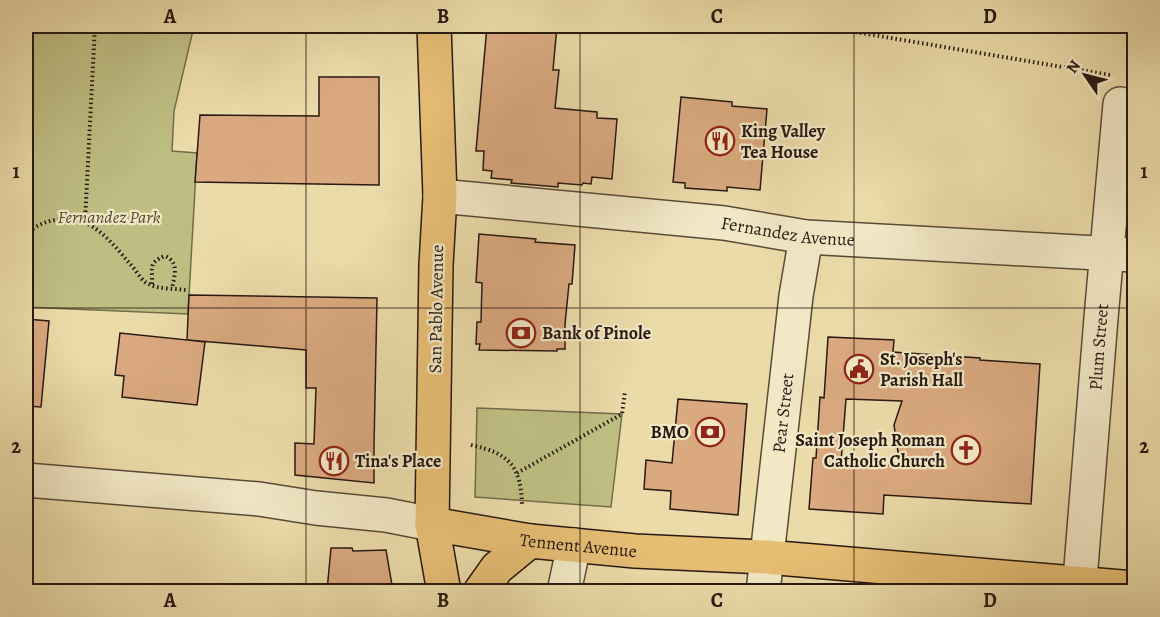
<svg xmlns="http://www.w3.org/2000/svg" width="1160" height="617" viewBox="0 0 1160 617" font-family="Alegreya,serif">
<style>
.green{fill:#bebe83;stroke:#736c4b;stroke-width:1.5}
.building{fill:#daa97f;stroke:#281913;stroke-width:1.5;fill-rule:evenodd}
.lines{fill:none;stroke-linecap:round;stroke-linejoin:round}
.minor-casing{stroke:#594a38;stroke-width:36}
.major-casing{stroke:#281913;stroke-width:36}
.path{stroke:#281913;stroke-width:4;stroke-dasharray:1.5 3;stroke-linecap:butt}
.minor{stroke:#f2e8c6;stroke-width:33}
.major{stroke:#e6be74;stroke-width:33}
.grid{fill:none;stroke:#281913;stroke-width:1.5;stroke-opacity:0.55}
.labels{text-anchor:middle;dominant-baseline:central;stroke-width:4.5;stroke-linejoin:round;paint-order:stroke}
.poi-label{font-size:18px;font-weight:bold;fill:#281913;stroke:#f2e8c6;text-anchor:start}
.park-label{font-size:18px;font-style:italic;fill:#554b35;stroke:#f2e8c6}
.street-label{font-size:18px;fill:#281913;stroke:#f2e8c6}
.neatline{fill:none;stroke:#281913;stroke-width:2}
.grid-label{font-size:20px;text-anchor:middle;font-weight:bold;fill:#281913}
</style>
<rect width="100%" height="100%" fill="#ebdba8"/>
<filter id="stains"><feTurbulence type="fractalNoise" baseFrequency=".00333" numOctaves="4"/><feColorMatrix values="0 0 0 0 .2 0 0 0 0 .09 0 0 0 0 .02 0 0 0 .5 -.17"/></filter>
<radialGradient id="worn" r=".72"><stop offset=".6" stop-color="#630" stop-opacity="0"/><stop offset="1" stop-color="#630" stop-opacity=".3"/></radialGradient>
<g class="green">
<path d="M26,26H194L174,111L172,151L197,153L188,314L26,307Z"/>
<path d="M477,408L622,414L611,507L475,497Z"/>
</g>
<g class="building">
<path d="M487,26H557L553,70H559L555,108L597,112V118L617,119L612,179L592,177L591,184L583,183L582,185L558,183V187L511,183L512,180L491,178L492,171L483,170L484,151H476Z"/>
<path d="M319,77H379V185L195,182L200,115L319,116Z"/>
<path d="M681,97L732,102V106L767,109L760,190L727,187V191L685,188V183L673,182Z"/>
<path d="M479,234L536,239L535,242L575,245L572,284H569L565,324V349H557V351L479,350L480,344H476L477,322H481L482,283L476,282Z"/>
<path d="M189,295L377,298L374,447V483L295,475V443L314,444L316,388H306V350L188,340L205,342L197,405L122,397L124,376L115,375L120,333L187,340Z"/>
<path d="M26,319L49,321L41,407L26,406Z"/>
<path d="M828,337L894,340L893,352L980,358V360L1040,364L1031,504L884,495L883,514L809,509L813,458H816L820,397L824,398ZM846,399L902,401L894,425L900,466L841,462Z"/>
<path d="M678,399L747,404L738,515L670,509L671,491L644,489L646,460L672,463Z"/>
<path d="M331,548H352L353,551L386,550L393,591H327Z"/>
</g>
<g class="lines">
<g class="minor-casing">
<g id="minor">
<path id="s1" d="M440,196L724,223L806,237L1134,255"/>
<path d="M26,480L259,499L316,508L386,515L432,524"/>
<path d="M564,592L574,545"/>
<path id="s2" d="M763,592L796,296L806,237"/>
<path id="s3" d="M1079,592L1101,318L1120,104"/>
</g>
</g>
<g class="major-casing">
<g id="major">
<path d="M434,26L440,196L436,265L432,524L444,592"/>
<path id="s4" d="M432,524L530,541L635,551L766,557L1134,588"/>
<path d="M480,592L497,568L530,541"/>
</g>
</g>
<g class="path">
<path d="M820,26L1110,75"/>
<path d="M85,221L95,26"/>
<path d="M26,235C37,224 48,220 63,219C92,216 113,244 130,264C135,269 140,278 145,282C157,290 173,288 186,290"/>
<path d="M152,284C153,269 147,263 165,256C179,262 175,275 172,288"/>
<path d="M471,445C509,453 521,466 522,505"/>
<path d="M517,473L622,414L625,391"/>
</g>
<use href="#minor" class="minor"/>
<use href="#major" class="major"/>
</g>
<path class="grid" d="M306,26V592M580,26V592M854,26V592M26,308H1134"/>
<defs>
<g id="restaurant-ring" transform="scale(1.5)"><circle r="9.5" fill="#f2e8c6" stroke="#8f2418" stroke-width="1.5"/><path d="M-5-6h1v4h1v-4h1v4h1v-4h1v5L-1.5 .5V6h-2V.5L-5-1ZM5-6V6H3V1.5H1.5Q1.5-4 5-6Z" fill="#8f2418"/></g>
<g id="bank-ring" transform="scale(1.5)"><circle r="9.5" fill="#f2e8c6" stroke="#8f2418" stroke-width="1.5"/><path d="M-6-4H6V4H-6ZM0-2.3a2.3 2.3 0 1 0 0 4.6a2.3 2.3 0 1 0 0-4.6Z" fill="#8f2418"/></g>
<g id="civic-ring" transform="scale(1.5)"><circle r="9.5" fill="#f2e8c6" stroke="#8f2418" stroke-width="1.5"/><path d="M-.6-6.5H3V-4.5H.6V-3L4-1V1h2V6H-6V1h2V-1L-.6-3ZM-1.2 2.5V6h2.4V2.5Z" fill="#8f2418"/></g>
<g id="church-ring" transform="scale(1.5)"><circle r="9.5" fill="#f2e8c6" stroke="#8f2418" stroke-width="1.5"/><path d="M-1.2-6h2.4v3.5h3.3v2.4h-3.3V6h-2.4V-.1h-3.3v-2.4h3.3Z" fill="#8f2418"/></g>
</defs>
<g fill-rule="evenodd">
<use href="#restaurant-ring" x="720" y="141"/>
<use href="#bank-ring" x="521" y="333"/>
<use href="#civic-ring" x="859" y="369"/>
<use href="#bank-ring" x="710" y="432"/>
<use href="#church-ring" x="966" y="450"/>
<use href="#restaurant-ring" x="334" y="461"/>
</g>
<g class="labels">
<g class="poi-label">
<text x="741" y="131">King Valley<tspan x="741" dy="21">Tea House</tspan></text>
<text x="542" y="333">Bank of Pinole</text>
<text x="880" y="359">St. Joseph's<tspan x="880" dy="21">Parish Hall</tspan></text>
<text x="689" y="432" text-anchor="end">BMO</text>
<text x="945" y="440" text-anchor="end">Saint Joseph Roman<tspan x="945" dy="21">Catholic Church</tspan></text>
<text x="355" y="461">Tina's Place</text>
</g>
<g class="park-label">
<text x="109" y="217">Fernandez Park</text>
</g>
<g class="street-label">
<text stroke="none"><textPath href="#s1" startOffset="350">Fernandez Avenue</textPath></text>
<text transform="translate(436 309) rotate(-89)">San Pablo Avenue</text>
<text stroke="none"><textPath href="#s3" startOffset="246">Plum Street</textPath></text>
<text stroke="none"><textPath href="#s2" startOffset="180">Pear Street</textPath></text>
<text stroke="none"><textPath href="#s4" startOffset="148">Tennent Avenue</textPath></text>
</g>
</g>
<rect width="1160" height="617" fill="none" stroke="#ebdba8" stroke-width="66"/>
<g transform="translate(1085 75) rotate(305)" stroke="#f2e8c6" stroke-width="4.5" paint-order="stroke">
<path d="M0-4.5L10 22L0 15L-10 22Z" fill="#281913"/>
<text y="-9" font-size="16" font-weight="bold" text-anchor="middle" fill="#281913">N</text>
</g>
<rect x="33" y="33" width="1094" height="551" class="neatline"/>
<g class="grid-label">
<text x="170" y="23">A</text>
<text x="443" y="23">B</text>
<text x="717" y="23">C</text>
<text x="990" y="23">D</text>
<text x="16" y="178">1</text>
<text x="1144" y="178">1</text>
<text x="16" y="453">2</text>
<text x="1144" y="453">2</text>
<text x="170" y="607">A</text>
<text x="443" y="607">B</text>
<text x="717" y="607">C</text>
<text x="990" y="607">D</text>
</g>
<rect width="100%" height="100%" filter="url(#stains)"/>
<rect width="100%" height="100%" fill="url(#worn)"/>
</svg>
